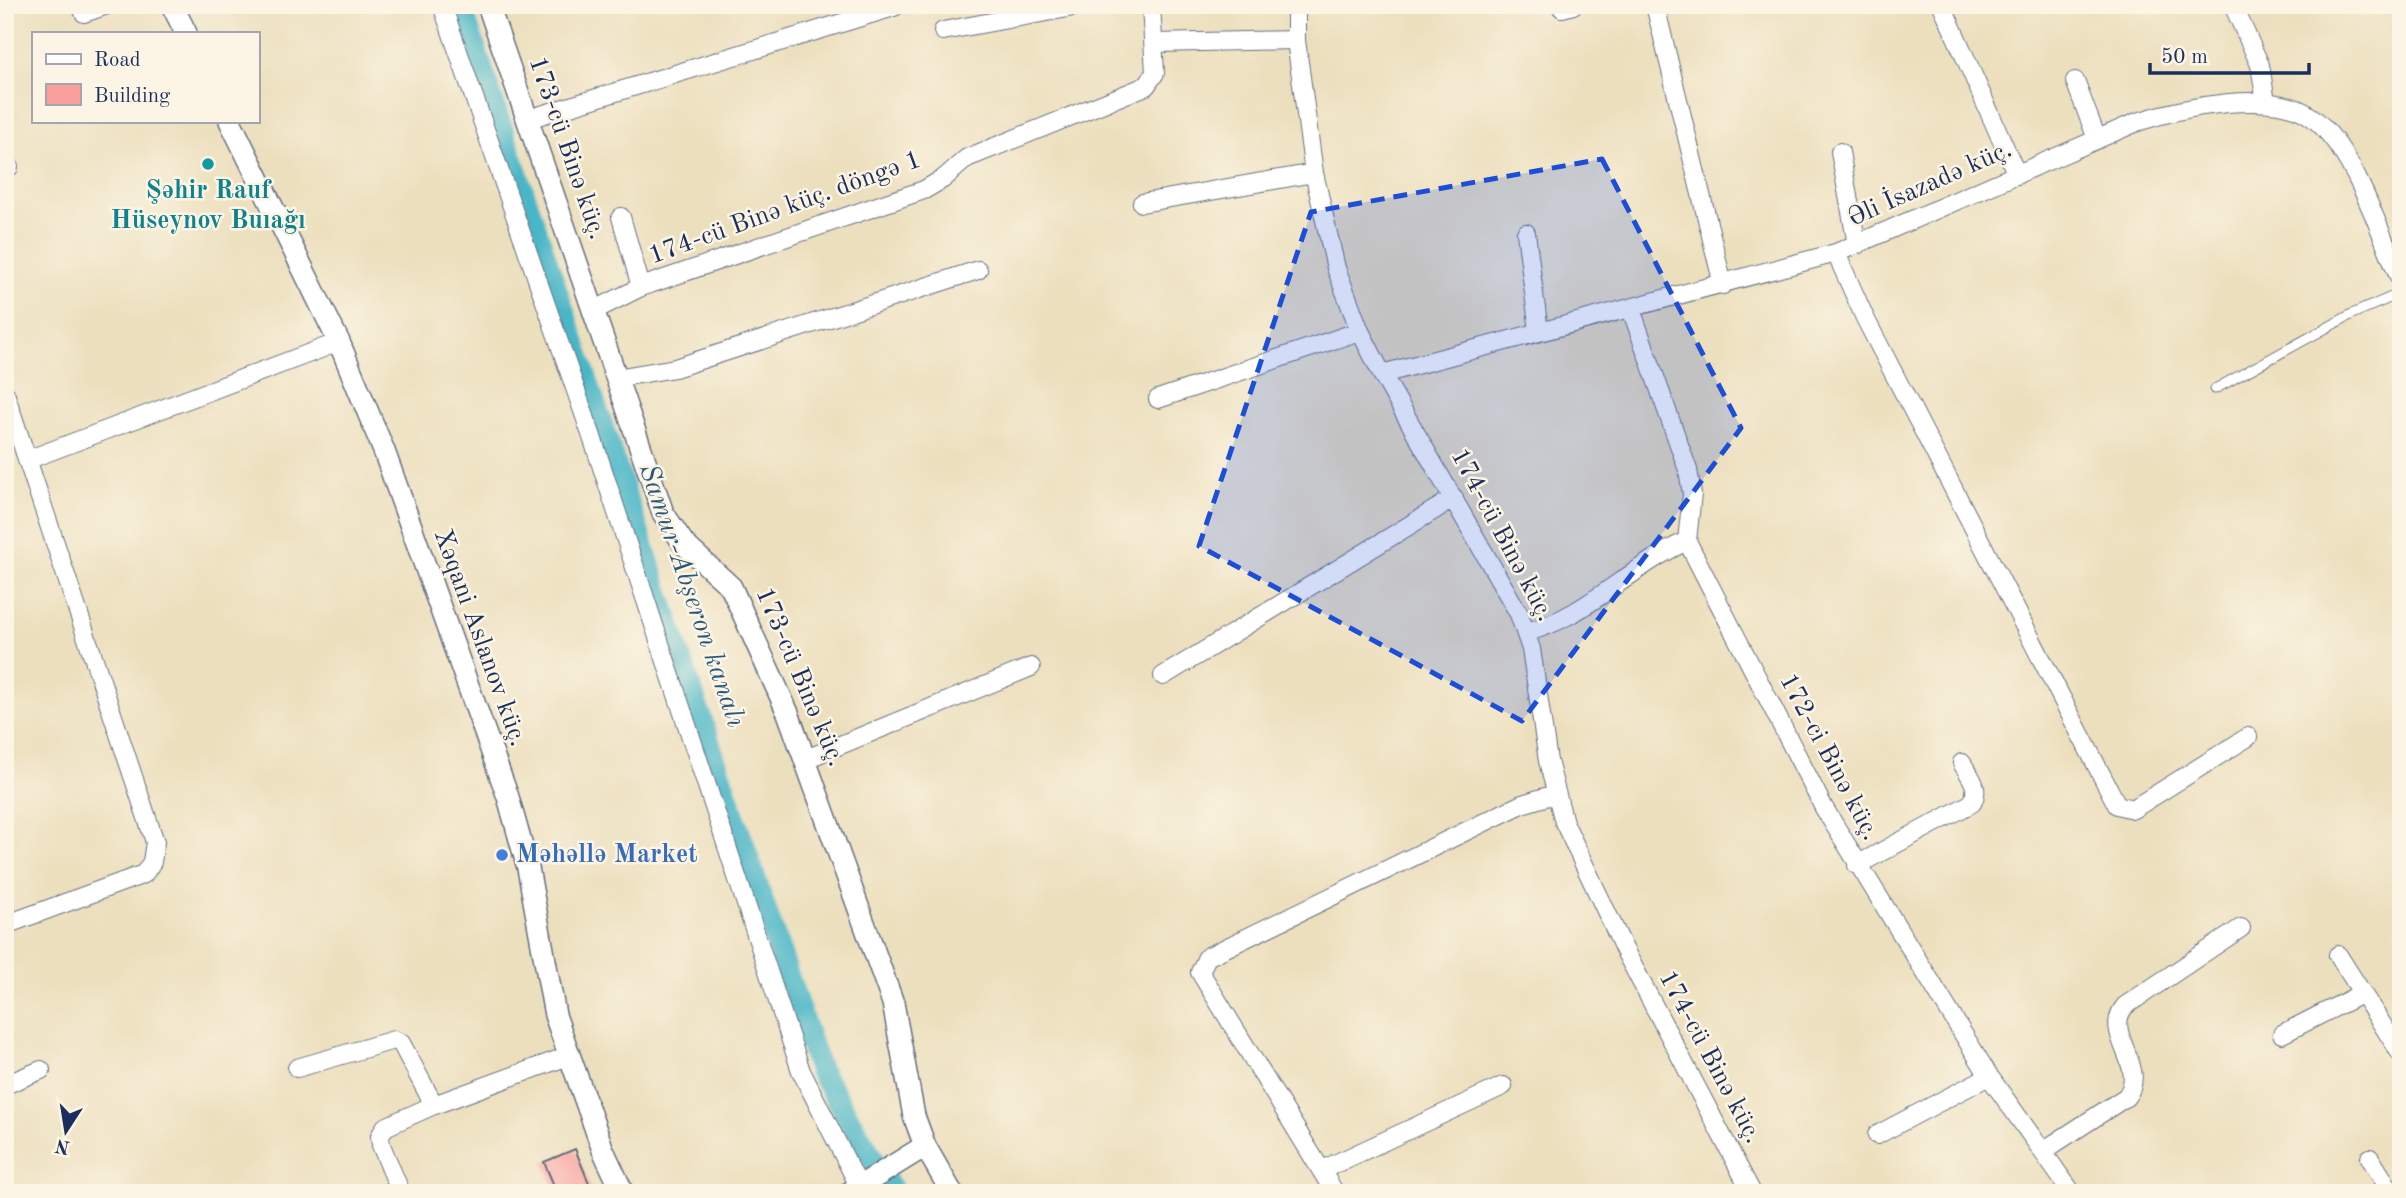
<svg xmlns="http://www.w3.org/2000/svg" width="2406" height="1198" viewBox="0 0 2406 1198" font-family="'Old Standard TT',serif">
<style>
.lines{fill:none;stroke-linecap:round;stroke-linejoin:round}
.canal{stroke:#4ab6c7;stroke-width:23}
.building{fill:#f9a09e}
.service-casing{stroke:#646d7f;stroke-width:11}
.minor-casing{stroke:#646d7f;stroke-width:20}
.tertiary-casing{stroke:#646d7f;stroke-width:24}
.service{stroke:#fff;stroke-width:9}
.minor{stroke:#fff;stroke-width:18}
.tertiary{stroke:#fff;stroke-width:21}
.marked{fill:#1d4ed8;fill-opacity:0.2;stroke:#1d4ed8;stroke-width:5;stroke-dasharray:14 9;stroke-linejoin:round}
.culture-dot{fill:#0f9aa8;stroke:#fcf5e5;stroke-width:2.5}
.shop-dot{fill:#3f7fe0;stroke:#fcf5e5;stroke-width:2.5}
.labels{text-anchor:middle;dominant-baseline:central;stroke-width:5;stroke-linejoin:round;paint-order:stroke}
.street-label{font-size:26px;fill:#1b2f5e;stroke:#fcf5e5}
.culture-label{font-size:26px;font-weight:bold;fill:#0d838f;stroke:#fcf5e5}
.shop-label{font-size:26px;font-weight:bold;fill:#366cbe;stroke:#fcf5e5;text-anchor:start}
.water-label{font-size:28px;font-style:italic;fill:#29587e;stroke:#fcf5e5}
</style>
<rect width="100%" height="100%" fill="#fcf5e5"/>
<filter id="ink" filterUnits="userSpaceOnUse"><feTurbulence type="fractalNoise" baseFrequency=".0143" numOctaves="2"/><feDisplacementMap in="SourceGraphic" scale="14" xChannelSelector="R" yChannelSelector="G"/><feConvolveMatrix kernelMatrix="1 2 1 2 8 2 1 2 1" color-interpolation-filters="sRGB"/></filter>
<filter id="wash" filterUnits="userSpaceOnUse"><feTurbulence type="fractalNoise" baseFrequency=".00686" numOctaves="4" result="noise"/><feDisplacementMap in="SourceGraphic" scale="28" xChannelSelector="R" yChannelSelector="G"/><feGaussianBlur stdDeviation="1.57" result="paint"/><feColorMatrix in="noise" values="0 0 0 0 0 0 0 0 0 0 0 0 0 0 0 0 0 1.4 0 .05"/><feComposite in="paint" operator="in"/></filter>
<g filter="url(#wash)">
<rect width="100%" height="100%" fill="#ecdfbd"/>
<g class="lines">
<path class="canal" d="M460,5L819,1069L893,1193"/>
</g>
<g id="blocks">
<path class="building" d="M575,1149L591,1188L579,1193H557L544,1162Z"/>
</g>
</g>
<g filter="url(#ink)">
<use href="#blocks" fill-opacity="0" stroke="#646d7f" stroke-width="2"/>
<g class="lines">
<g class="service-casing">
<path id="service" d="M2215,389L2352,314L2401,293"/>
</g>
<g class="minor-casing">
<g id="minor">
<path d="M442,5L592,437L801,1071L859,1186"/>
<path d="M1296,5V40L1314,173L1336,268L1360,331L1382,374L1519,614L1531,649L1548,761L1564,822L1624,949L1752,1193"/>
<path d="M1655,5L1723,285"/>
<path d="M1942,5L2017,175"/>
<path d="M2233,5L2260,65L2266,102"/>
<path d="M1562,8L1573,5"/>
<path d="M84,13L107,5"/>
<path d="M943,31L1084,5"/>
<path d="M1155,43L1296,40"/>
<path d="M2075,81L2097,139"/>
<path d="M528,119L894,7"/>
<path d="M1840,152L1857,245"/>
<path d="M5,168L9,167"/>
<path d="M1142,203L1314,173"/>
<path d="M621,217L641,287"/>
<path d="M1526,233L1539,331"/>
<path d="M1836,253L1865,318L2117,805L2133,809L2248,737"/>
<path d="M1631,309L1688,470L1692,494L1687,541L1824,808L1989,1076L2072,1193"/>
<path d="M593,311L641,287L924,190L943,179L967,158L1146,86L1155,73L1151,5"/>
<path d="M1382,374L1836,253L2137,122C2181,108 2274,87 2313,118C2355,151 2379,232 2401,281"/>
<path d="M616,378L675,368L978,270"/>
<path d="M5,393L155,842L152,862L144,874L5,925"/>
<path d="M1158,399L1360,331"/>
<path d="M27,460L339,342"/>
<path d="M1526,632C1584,619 1632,565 1687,541"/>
<path d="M1163,676L1454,498"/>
<path d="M806,759L1031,667"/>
<path d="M1857,865L1972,803C1981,787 1970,777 1962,763"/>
<path d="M2338,955L2401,1054"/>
<path d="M2282,1034L2361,994"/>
<path d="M297,1068L394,1040L401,1043L434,1105"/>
<path d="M5,1085L41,1070"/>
<path d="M1877,1135L1989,1076"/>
<path d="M2043,1151L2126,1097C2150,1067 2101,1034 2125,1006L2241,928"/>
<path d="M2370,1158L2392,1193"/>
<path d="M1322,1170L1503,1086"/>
<path d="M401,1193L381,1145L380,1136L385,1127L434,1105L568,1056"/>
<path d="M1335,1193L1200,972L1207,957L1522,804L1555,794"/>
</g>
</g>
<g class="tertiary-casing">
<g id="tertiary">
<path d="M172,5L186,33"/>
<path d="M488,5L663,513L684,544L731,587L788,713L893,1003L914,1116L925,1146L952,1193"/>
<path d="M230,121L339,342L384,451L508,797L528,868L555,1015L603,1150L623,1193"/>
<path d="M849,1193L925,1146"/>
</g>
</g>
<use href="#service" class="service"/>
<use href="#minor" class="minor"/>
<use href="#tertiary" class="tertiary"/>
</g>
</g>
<path class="marked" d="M1602,159L1741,428L1522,721L1199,546L1311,212Z"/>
<circle class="culture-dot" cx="208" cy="164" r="7"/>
<circle class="shop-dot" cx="502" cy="855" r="7"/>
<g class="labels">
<g class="street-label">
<text transform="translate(567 148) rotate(71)">173-cü Binə küç.</text>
<text transform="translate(1930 184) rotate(-24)">Əli İsazadə küç.</text>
<text transform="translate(785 208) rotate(-20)">174-cü Binə küç. döngə 1</text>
<text transform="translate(1502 535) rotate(62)">174-cü Binə küç.</text>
<text transform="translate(480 638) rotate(70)">Xəqani Aslanov küç.</text>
<text transform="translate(800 677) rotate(67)">173-cü Binə küç.</text>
<text transform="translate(1829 757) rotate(62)">172-ci Binə küç.</text>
<text transform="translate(1710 1057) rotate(62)">174-cü Binə küç.</text>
</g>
<g class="culture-label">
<text x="208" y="191">Şəhir Rauf<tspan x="208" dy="30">Hüseynov Buıağı</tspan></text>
</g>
<g class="shop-label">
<text x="516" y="855">Məhəllə Market</text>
</g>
<g class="water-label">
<text transform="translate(691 596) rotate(71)">Samur-Abşeron kanalı</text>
</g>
</g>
<rect width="2406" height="1198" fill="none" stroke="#fcf5e5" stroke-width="28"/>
<rect x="32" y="32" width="228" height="91" fill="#fcf5e5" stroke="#a2a6af" stroke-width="2"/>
<rect x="46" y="54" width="35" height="10" fill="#ffffff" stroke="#a2a6af" stroke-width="2"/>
<text x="94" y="66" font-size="21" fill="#1b2f5e">Road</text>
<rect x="46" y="84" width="35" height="21" fill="#f9a09e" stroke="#a2a6af" stroke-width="2"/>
<text x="94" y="102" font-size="21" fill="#1b2f5e">Building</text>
<g transform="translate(66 1131) rotate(192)" stroke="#fcf5e5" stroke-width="5" paint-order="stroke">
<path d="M0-5L12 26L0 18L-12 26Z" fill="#1b2f5e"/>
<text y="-10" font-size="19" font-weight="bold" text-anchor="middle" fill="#1b2f5e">N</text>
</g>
<path d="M2150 63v10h159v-10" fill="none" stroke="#1b2f5e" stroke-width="3.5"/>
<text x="2161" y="63" font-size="21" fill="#1b2f5e" stroke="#fcf5e5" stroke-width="5" paint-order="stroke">50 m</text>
</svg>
